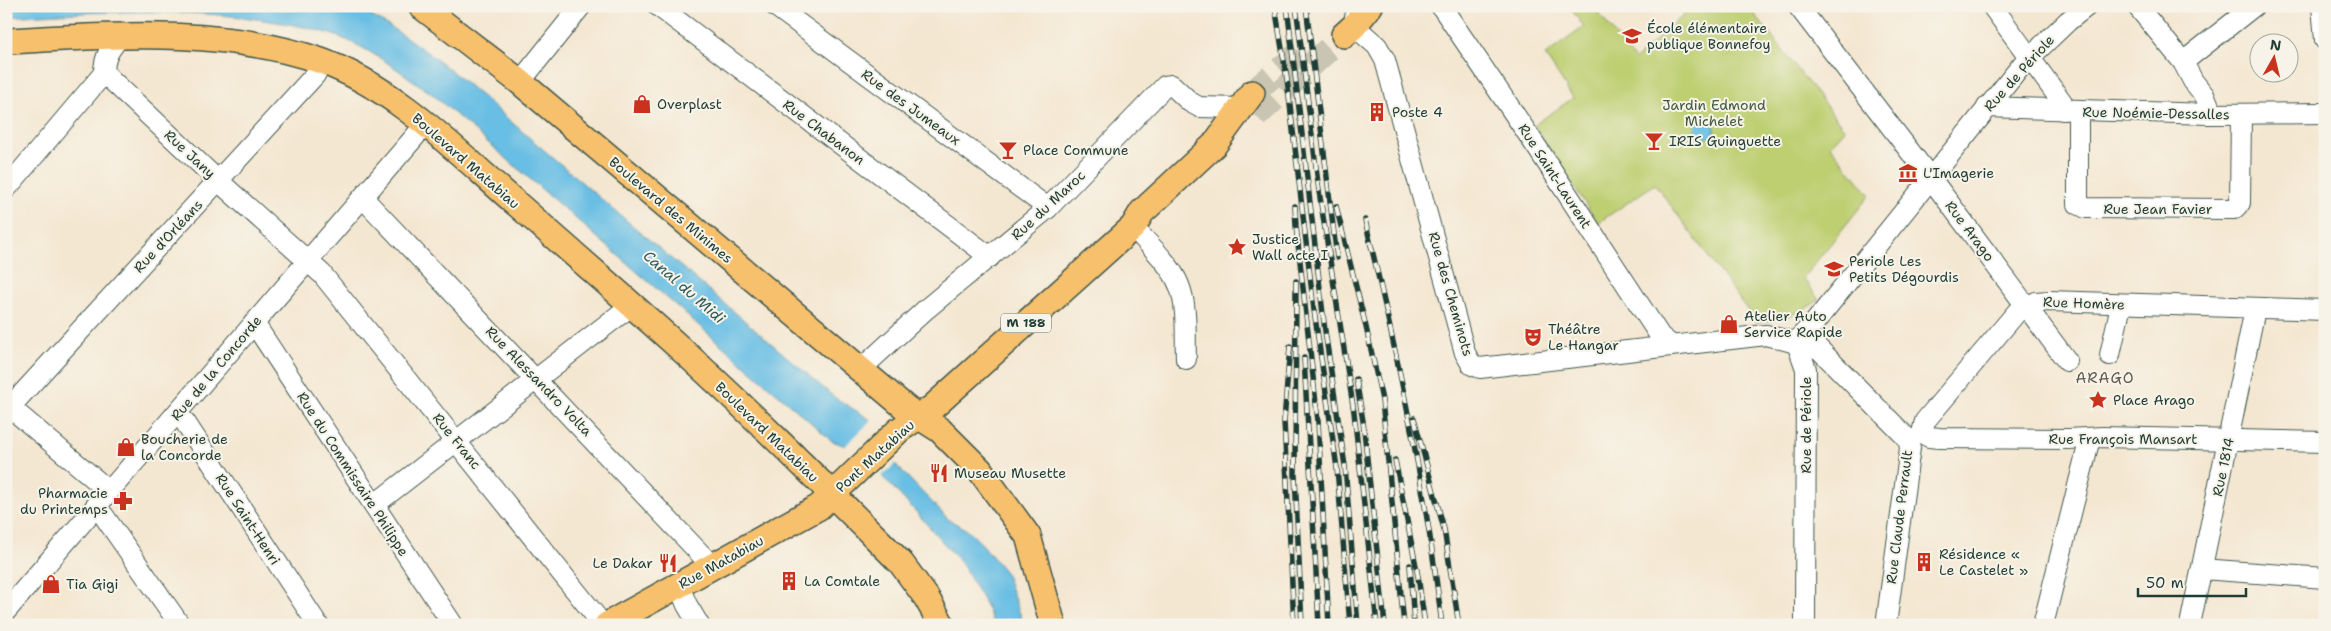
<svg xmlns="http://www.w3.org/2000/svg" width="2331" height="631" viewBox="0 0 2331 631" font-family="'Shantell Sans',sans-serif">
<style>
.green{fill:#becf72;stroke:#6e8653}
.water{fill:#67bee4;stroke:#437e8c}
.pier{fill:#f4e7d1}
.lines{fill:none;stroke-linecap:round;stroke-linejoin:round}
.major-tunnel{stroke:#c9c5b2;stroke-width:25;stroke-dasharray:25 12;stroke-linecap:butt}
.minor-casing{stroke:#3f564c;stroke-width:22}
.major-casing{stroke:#3f564c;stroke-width:28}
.minor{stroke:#fff;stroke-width:20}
.major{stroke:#f7c06c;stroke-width:25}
.rail-casing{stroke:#1f3d34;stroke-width:5.5}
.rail{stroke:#f7f3e8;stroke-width:4;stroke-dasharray:11;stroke-linecap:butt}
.labels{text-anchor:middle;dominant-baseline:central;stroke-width:4;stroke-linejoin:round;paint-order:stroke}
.shield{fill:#f7f3e8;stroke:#60746a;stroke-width:1}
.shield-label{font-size:12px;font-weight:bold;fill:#1f3d34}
.poi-label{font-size:14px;fill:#1f3d34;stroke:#f7f3e8;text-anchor:start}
.street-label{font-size:14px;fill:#1f3d34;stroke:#f7f3e8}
.park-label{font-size:14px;fill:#3f5a40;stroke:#f7f3e8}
.water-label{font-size:15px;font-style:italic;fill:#315d60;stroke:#f7f3e8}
.neighbourhood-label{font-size:15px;letter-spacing:1px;fill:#625951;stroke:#f7f3e8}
</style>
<rect width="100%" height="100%" fill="#f7f3e8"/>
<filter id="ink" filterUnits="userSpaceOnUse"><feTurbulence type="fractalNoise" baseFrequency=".02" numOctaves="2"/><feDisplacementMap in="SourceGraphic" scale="10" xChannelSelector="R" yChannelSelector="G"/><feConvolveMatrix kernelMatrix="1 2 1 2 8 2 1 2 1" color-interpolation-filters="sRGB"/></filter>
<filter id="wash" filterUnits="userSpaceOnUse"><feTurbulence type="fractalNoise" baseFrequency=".0096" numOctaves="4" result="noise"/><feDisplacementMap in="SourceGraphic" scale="20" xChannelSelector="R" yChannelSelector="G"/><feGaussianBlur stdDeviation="1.12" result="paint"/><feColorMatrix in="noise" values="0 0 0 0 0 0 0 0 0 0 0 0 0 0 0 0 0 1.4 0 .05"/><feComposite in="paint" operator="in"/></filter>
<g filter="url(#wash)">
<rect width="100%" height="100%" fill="#f4e7d1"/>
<path class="green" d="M1569,6H1593L1635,60L1692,6H1748L1845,130L1830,146L1870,195L1803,278L1819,300C1799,314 1781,320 1757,323L1655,184L1598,223L1534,125L1573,98L1545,55L1584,27Z"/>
<g class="water">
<path d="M6,6H352C423,39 490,105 551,156C645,237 740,316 834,397L871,420L895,464L948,519L969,531L982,544L1005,572L1024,625H994L987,607L962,564L917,513L857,450L832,441L432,94C405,75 379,55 349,41C317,27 283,23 249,18C168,8 88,12 6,17Z"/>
<circle cx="1705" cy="128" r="10"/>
</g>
<path class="pier" d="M874,418L897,462L880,478L856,452L842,449Z"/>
</g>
<g filter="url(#ink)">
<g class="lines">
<g class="major-tunnel">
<path d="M1252,93L1308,46"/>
<path d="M1256,116L1344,35"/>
</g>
<g class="minor-casing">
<g id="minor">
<path d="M658,6L990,257"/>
<path d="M775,6L1048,208"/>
<path d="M1441,6L1538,149L1660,336L1670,344"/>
<path d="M1798,6L1935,184L2067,361"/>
<path d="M1992,6L2062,102L2063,110"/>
<path d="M2137,6L2183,62L2193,81L2205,96L2209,106V114"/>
<path d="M2322,6L2325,40"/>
<path d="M1358,12L1355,17L1354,26L1377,46L1385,60L1465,353L1472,365L1480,368L1766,335L1819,349L1908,439L1910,448L1886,625"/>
<path d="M120,37C110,48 104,57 104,73L214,177L322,274L603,625"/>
<path d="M2183,62L2254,6"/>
<path d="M520,82L581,6"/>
<path d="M1987,107L2209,114L2325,113"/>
<path d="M2078,111V204L2086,208L2234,209L2240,203L2241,114"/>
<path d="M6,189L104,73"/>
<path d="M363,198L713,567"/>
<path d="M1133,227C1148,244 1170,263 1179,285C1188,307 1185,336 1186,359"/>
<path d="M254,323L453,625"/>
<path d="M1796,341L1815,322L2022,65L2068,21L2087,6"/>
<path d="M1796,341L1806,369L1805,625"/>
<path d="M2110,355L2121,305"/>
<path d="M860,370L925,310L1048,208L1165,86L1172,85L1190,102L1199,107L1240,108"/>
<path d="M6,404L109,491"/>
<path d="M10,407L315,75L322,61"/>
<path d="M177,415L185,422L318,625"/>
<path d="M1922,433L1925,421L2017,312L2036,302L2049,301L2325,310"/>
<path d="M1922,433L1929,437L1940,438L2069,439L2102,437L2325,442"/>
<path d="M374,505L632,305"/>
<path d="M95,507L104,516L180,625"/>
<path d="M2202,569L2325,578"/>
<path d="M679,586L687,605L699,625"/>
<path d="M6,611L425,125"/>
<path d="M2043,625L2090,438"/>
<path d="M2190,625L2255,309"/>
</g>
</g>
<g class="major-casing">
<g id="major">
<path d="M421,6L520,82L907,409L940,430L980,470L1028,536L1053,625"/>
<path d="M1344,35L1354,26L1370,6"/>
<path d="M6,41C110,36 220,26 321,61C397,88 458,153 518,205C573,253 628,301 682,350C757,418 829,491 901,563L926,597L942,625"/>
<path d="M607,625L819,507L899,430L933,407L1133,227L1142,212L1214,145L1252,93"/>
</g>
</g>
<use href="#minor" class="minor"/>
<use href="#major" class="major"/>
<g class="rail-casing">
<g id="rail">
<path d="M1275,6L1287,79L1314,310L1337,468L1350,625"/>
<path d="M1287,6L1325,331L1345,466L1358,625"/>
<path d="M1296,6L1319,191L1354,412L1377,625"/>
<path d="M1306,6L1337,258"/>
<path d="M1295,206L1296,226L1318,421L1329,625"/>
<path d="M1336,206L1366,327L1382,400L1404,625"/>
<path d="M1365,220C1397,353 1426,488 1442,625"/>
<path d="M1296,281L1295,475L1302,625"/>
<path d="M1290,346L1284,421L1294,625"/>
<path d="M1304,358L1319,625"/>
<path d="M1356,379L1363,421L1385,625"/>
<path d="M1414,418L1444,529L1459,625"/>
<path d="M1395,460L1418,576L1425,625"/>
<path d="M1410,565L1414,625"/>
</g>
</g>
<use href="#rail" class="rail"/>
</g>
</g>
<defs>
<g id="school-bare" transform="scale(1.5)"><path d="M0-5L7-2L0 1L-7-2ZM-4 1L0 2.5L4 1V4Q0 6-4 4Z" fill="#c8321e" stroke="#f7f3e8" stroke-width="2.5" paint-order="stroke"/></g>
<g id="shop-bare" transform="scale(1.5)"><path d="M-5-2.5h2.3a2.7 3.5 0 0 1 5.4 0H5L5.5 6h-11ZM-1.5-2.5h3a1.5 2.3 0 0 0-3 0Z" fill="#c8321e" stroke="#f7f3e8" stroke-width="2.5" paint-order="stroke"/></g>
<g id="building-bare" transform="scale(1.5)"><path d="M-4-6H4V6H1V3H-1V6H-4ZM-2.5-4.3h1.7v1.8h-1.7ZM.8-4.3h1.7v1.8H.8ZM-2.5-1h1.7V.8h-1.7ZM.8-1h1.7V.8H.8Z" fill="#c8321e" stroke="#f7f3e8" stroke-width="2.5" paint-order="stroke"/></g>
<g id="bar-bare" transform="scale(1.5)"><path d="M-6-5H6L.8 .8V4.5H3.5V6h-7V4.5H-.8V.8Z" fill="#c8321e" stroke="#f7f3e8" stroke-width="2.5" paint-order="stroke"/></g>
<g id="museum-bare" transform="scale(1.5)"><path d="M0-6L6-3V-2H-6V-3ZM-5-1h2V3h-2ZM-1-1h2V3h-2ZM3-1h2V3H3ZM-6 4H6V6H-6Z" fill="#c8321e" stroke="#f7f3e8" stroke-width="2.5" paint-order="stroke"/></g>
<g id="sight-bare" transform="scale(1.5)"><path d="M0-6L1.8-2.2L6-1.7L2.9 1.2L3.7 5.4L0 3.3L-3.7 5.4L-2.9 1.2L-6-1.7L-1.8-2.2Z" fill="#c8321e" stroke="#f7f3e8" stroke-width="2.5" paint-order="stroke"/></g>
<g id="theatre-bare" transform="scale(1.5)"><path d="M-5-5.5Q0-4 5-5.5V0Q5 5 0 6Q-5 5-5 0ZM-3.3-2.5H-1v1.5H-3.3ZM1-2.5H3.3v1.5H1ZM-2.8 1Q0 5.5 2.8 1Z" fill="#c8321e" stroke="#f7f3e8" stroke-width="2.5" paint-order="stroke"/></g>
<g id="restaurant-bare" transform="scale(1.5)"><path d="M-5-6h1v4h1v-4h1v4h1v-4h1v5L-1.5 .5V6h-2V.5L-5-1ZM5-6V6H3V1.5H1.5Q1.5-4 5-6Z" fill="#c8321e" stroke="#f7f3e8" stroke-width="2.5" paint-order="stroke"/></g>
<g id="pharmacy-bare" transform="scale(1.5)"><path d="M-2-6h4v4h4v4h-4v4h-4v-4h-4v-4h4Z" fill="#c8321e" stroke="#f7f3e8" stroke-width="2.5" paint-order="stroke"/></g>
</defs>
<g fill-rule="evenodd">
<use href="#school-bare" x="1632" y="36"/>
<use href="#shop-bare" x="642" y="104"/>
<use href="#building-bare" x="1377" y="112"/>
<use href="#bar-bare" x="1654" y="141"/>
<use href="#bar-bare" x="1008" y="150"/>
<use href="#museum-bare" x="1908" y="173"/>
<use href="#sight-bare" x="1237" y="247"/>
<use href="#school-bare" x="1834" y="269"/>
<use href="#shop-bare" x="1729" y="324"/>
<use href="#theatre-bare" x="1533" y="337"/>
<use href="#sight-bare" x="2098" y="400"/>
<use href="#shop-bare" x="126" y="447"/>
<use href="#restaurant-bare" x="939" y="473"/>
<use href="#pharmacy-bare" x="123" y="501"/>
<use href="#building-bare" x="1924" y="562"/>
<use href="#restaurant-bare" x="668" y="563"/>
<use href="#building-bare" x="789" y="581"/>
<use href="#shop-bare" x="51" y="584"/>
</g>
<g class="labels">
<rect class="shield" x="1001" y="313.5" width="50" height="19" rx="4"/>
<g class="shield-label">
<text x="1026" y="323">M 188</text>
</g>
<g class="poi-label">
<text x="1647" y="28">École élémentaire<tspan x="1647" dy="16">publique Bonnefoy</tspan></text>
<text x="657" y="104">Overplast</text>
<text x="1392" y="112">Poste 4</text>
<text x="1669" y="141">IRIS Guinguette</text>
<text x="1023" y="150">Place Commune</text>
<text x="1923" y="173">L'Imagerie</text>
<text x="1252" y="239">Justice<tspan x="1252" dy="16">Wall acte I</tspan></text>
<text x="1849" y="261">Periole Les<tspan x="1849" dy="16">Petits Dégourdis</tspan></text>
<text x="1744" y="316">Atelier Auto<tspan x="1744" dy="16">Service Rapide</tspan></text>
<text x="1548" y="329">Théâtre<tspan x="1548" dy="16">Le Hangar</tspan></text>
<text x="2113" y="400">Place Arago</text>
<text x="141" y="439">Boucherie de<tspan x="141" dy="16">la Concorde</tspan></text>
<text x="954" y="473">Museau Musette</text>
<text x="108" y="493" text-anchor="end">Pharmacie<tspan x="108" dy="16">du Printemps</tspan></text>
<text x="1939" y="554">Résidence «<tspan x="1939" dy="16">Le Castelet »</tspan></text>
<text x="653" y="563" text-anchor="end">Le Dakar</text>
<text x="804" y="581">La Comtale</text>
<text x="66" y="584">Tia Gigi</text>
</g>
<g class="street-label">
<text transform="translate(2019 73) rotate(-48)">Rue de Périole</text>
<text transform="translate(911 107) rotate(36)">Rue des Jumeaux</text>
<text transform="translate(2156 113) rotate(1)">Rue Noémie-Dessalles</text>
<text transform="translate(824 132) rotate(37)">Rue Chabanon</text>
<text transform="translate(190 154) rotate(43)">Rue Jany</text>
<text transform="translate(466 161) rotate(41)">Boulevard Matabiau</text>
<text transform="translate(1555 176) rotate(57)">Rue Saint-Laurent</text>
<text transform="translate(1048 205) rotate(-43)">Rue du Maroc</text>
<text x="2158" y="209">Rue Jean Favier</text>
<text transform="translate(671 210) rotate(40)">Boulevard des Minimes</text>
<text transform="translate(1970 231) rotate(53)">Rue Arago</text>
<text transform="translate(168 236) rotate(-47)">Rue d'Orléans</text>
<text transform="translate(1451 294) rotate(74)">Rue des Cheminots</text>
<text transform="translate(2084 303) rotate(2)">Rue Homère</text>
<text transform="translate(216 368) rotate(-50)">Rue de la Concorde</text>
<text transform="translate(539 381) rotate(46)">Rue Alessandro Volta</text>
<text transform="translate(1806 425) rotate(-90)">Rue de Périole</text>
<text transform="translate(767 432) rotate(44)">Boulevard Matabiau</text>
<text x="2123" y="439">Rue François Mansart</text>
<text transform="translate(457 441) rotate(51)">Rue Franc</text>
<text transform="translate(875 456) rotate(-42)">Pont Matabiau</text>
<text transform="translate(2223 467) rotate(-78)">Rue 1814</text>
<text transform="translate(353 474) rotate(57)">Rue du Commissaire Philippe</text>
<text transform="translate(1899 517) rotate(-83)">Rue Claude Perrault</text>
<text transform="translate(248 519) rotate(57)">Rue Saint-Henri</text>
<text transform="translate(721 562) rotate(-29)">Rue Matabiau</text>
</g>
<g class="park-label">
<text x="1714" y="105">Jardin Edmond<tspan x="1714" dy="16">Michelet</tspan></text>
</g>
<g class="water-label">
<text transform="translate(684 287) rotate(41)">Canal du Midi</text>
</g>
<g class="neighbourhood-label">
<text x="2105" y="378">ARAGO</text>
</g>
</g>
<rect width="2331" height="631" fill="none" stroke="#f7f3e8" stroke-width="25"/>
<g transform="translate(2274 58) rotate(8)"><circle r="24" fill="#f7f3e8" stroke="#a1aaa0"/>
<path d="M0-4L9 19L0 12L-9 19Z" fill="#c8321e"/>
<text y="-8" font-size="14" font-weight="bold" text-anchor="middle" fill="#1f3d34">N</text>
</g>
<path d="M2138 588v8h108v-8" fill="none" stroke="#1f3d34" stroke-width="2.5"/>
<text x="2146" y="588" font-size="15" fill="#1f3d34" stroke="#f7f3e8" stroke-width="4" paint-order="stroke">50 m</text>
</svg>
